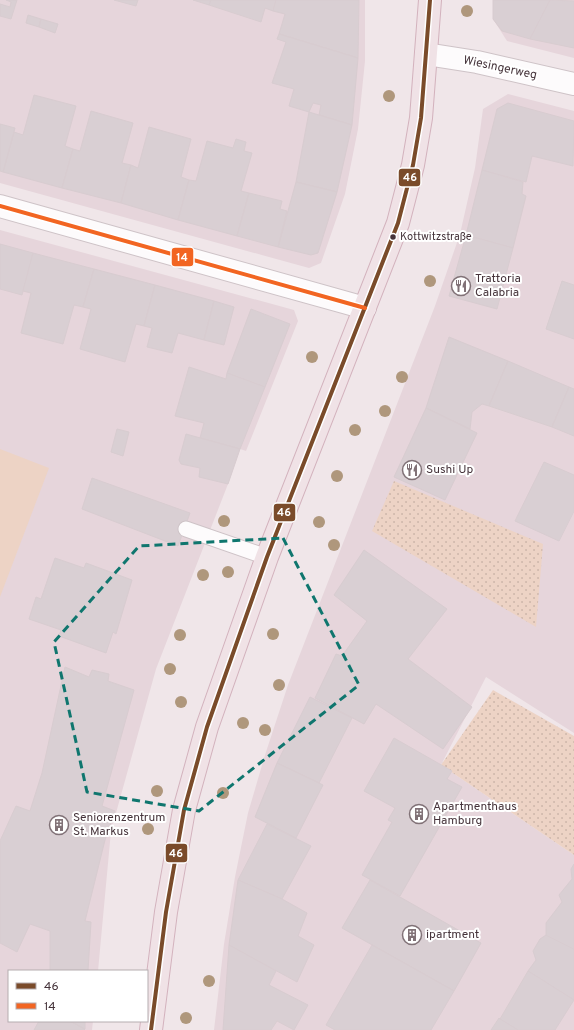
<svg xmlns="http://www.w3.org/2000/svg" width="574" height="1030" viewBox="0 0 574 1030" font-family="Overpass,sans-serif">
<style>
.residential{fill:#e6d5db}
.grass{fill:#edd3c5}
.park{fill:url(#park-dots)}
.building{fill:#d9cfd3;stroke:#d8ccd0}
.lines{fill:none;stroke-linecap:round;stroke-linejoin:round}
.lane-casing{stroke:#cec3c7;stroke-width:17}
.street-casing{stroke:#cec3c7;stroke-width:24}
.primary-casing{stroke:#d3b2bd;stroke-width:24}
.lane{stroke:#fdfbfc;stroke-width:15}
.street{stroke:#fdfbfc;stroke-width:22}
.primary{stroke:#f0e2e6;stroke-width:22}
.bus-1-casing{stroke:#fff;stroke-width:7}
.bus-2-casing{stroke:#fff;stroke-width:7}
.bus-1{stroke:#7a4b2a;stroke-width:4}
.bus-2{stroke:#f26522;stroke-width:4}
.tree{fill:#af977c}
.marked{fill:none;stroke:#0f766e;stroke-width:3;stroke-dasharray:8 5;stroke-linejoin:round}
.bus-dot{fill:#45333a;stroke:#fff;stroke-width:1.5}
.labels{text-anchor:middle;dominant-baseline:central;stroke-width:4;stroke-linejoin:round;paint-order:stroke}
.bus-label{font-size:11px;fill:#45333a;stroke:#fff;text-anchor:start}
.street-label{font-size:12px;fill:#45333a;stroke:#fff}
.poi-label{font-size:12px;fill:#45333a;stroke:#fff;text-anchor:start}
.line-badge{stroke:#fff;stroke-width:1.5}
.badge-label{font-size:11px;text-anchor:middle;font-weight:bold;fill:#fff}
</style>
<defs>
<pattern id="park-dots" width="8" height="8" patternUnits="userSpaceOnUse"><rect width="8" height="8" fill="#edd3c5"/><path d="M2 2h.1M6 6h.1" fill="none" stroke="#cdb6aa" stroke-width="1.8" stroke-linecap="round"/></pattern>
</defs>
<rect width="100%" height="100%" fill="#f0e6e9"/>
<g class="residential">
<path d="M0,0H365V61L358,129L345,194L321,263L309,268L0,183Z"/>
<path d="M493,0H574V58L507,41L493,19Z"/>
<path d="M508,94L574,111V733L486,677L441,765L574,855V1030H214L224,944L235,877L248,813L265,755L288,685L435,306L460,234L475,168L483,109Z"/>
<path d="M0,230L294,310L298,321L246,451L240,449L228,484L156,669L111,831L98,971H9V1021H93L92,1030H0Z"/>
</g>
<path class="grass" d="M0,449L49,468L0,597Z"/>
<g class="park">
<path d="M394,481L543,544L536,627L372,531Z"/>
<path d="M493,690L574,736V855L441,765Z"/>
</g>
<g class="building">
<path d="M6,0H17L11,19L0,16V4L10,7L11,2Z"/>
<path d="M114,0H138L136,6Z"/>
<path d="M193,0H211L209,5Z"/>
<path d="M211,0H276L273,11L265,8L261,22L209,5Z"/>
<path d="M276,0H359L358,58L279,34L285,14L273,11Z"/>
<path d="M493,0H550L530,39L502,31L493,19Z"/>
<path d="M550,0L574,1V48L530,39Z"/>
<path d="M28,15L41,19L39,27L26,23Z"/>
<path d="M41,19L58,24L55,33L39,27Z"/>
<path d="M279,34L358,58L352,125L319,115L321,105L313,103L309,112L289,106L294,89L272,83L286,42L277,39Z"/>
<path d="M34,95L76,106L65,146L73,149L62,188L3,172L14,132L23,135Z"/>
<path d="M508,103L574,121L573,166L532,156L526,182L482,170L497,109Z"/>
<path d="M91,111L133,123L122,163L131,165L121,203L62,188L73,149L80,151Z"/>
<path d="M309,112L352,125L337,192L296,182Z"/>
<path d="M0,124L15,128L3,172L0,171Z"/>
<path d="M149,127L191,139L181,177L189,180L178,220L121,203L131,165L138,168Z"/>
<path d="M236,139L246,142L244,151L252,153L241,191L249,193L237,236L178,220L189,180L196,181L207,141L233,148Z"/>
<path d="M482,170L523,182L522,194L526,196L513,248L466,235Z"/>
<path d="M296,182L337,192L318,253L311,255L278,247Z"/>
<path d="M249,193L282,201L280,209L287,211L278,247L237,236Z"/>
<path d="M466,235L513,248L497,309L449,296Z"/>
<path d="M0,244L33,253L22,295L0,289Z"/>
<path d="M33,253L94,269L83,307L74,305L63,344L21,333L31,293L23,291Z"/>
<path d="M94,269L155,285L144,326L136,324L125,362L80,349L91,309L83,307Z"/>
<path d="M562,281L574,285V339L546,329Z"/>
<path d="M155,285L214,301L204,340L178,333L172,353L147,347L152,328L144,326Z"/>
<path d="M214,301L234,307L224,345L204,340Z"/>
<path d="M251,309L290,324L265,387L227,373Z"/>
<path d="M449,337L508,361L489,406L482,404L472,412L470,429L426,408Z"/>
<path d="M508,361L569,387L552,427L489,406Z"/>
<path d="M189,367L226,379L227,373L265,387L240,449L200,438L204,423L175,416Z"/>
<path d="M569,387L574,389V436L552,427Z"/>
<path d="M426,408L477,433L445,500L394,477Z"/>
<path d="M117,429L129,432L123,456L111,452Z"/>
<path d="M186,434L240,449L228,484L199,477L200,468L181,464L179,460Z"/>
<path d="M544,462L574,475V511L559,541L515,521Z"/>
<path d="M92,478L190,513L178,546L82,509Z"/>
<path d="M364,550L447,609L408,659L472,707L443,749L376,704L364,724L315,698L336,654L342,656L367,621L334,595Z"/>
<path d="M55,558L84,568L86,563L132,580L116,634L113,632L106,653L59,636L61,630L29,619L36,597L41,599Z"/>
<path d="M65,667L89,677L92,670L109,674L108,681L134,690L102,806L115,811L105,840L85,921L91,922L88,971H50V931L30,924L17,952L0,943V841L16,806L30,811L42,773Z"/>
<path d="M310,697L352,718L319,783L277,763Z"/>
<path d="M394,738L452,771L447,779L462,787L400,896L362,875L392,822L388,820L395,808L364,791Z"/>
<path d="M277,763L323,785L296,838L255,817Z"/>
<path d="M267,824L311,846L282,899L238,880Z"/>
<path d="M574,864V949L546,935V923L562,902L559,895L572,879L571,869Z"/>
<path d="M238,880L282,899L307,913L298,936L314,945L297,982L229,945Z"/>
<path d="M370,880L481,943L454,991L342,928Z"/>
<path d="M546,935L574,949V1000L528,971L536,960L533,951L540,939Z"/>
<path d="M229,945L276,971L269,985L308,1005L294,1030L277,1021L271,1030H223Z"/>
<path d="M372,945L454,991L431,1030H335L326,1025Z"/>
<path d="M528,971L574,1000L555,1030H518L500,1019Z"/>
<path d="M499,1018L500,1019L518,1030H491Z"/>
<path d="M39,1021H70L85,1029L84,1030H34Z"/>
<path d="M70,1021H85V1029Z"/>
</g>
<g class="lines">
<g class="lane-casing">
<path id="lane" d="M186,529L267,557"/>
</g>
<g class="street-casing">
<g id="street">
<path d="M426,54L477,62L574,84"/>
<path d="M0,206L365,308"/>
</g>
</g>
<g class="primary-casing">
<path id="primary" d="M151,1030L166,912L184,810L207,727L267,557L398,223L413,165L421,118L430,0"/>
</g>
<use href="#lane" class="lane"/>
<use href="#street" class="street"/>
<use href="#primary" class="primary"/>
<g class="bus-1-casing">
<path id="bus-1" d="M151,1030L166,912L184,810L207,727L267,557L398,223L413,165L421,118L430,0"/>
</g>
<g class="bus-2-casing">
<path id="bus-2" d="M0,206L365,308"/>
</g>
<use href="#bus-1" class="bus-1"/>
<use href="#bus-2" class="bus-2"/>
</g>
<g class="tree">
<circle cx="467" cy="11" r="6"/>
<circle cx="389" cy="96" r="6"/>
<circle cx="430" cy="281" r="6"/>
<circle cx="312" cy="357" r="6"/>
<circle cx="402" cy="377" r="6"/>
<circle cx="385" cy="411" r="6"/>
<circle cx="355" cy="430" r="6"/>
<circle cx="337" cy="476" r="6"/>
<circle cx="224" cy="521" r="6"/>
<circle cx="319" cy="522" r="6"/>
<circle cx="334" cy="545" r="6"/>
<circle cx="228" cy="572" r="6"/>
<circle cx="203" cy="575" r="6"/>
<circle cx="273" cy="634" r="6"/>
<circle cx="180" cy="635" r="6"/>
<circle cx="170" cy="669" r="6"/>
<circle cx="279" cy="685" r="6"/>
<circle cx="181" cy="702" r="6"/>
<circle cx="243" cy="723" r="6"/>
<circle cx="265" cy="730" r="6"/>
<circle cx="157" cy="791" r="6"/>
<circle cx="223" cy="793" r="6"/>
<circle cx="148" cy="829" r="6"/>
<circle cx="209" cy="981" r="6"/>
<circle cx="186" cy="1018" r="6"/>
</g>
<path class="marked" d="M283,538L359,685L199,811L87,792L54,642L139,546Z"/>
<defs>
<g id="restaurant-ring" transform="scale(1)"><circle r="9.5" fill="#fff" stroke="#817277" stroke-width="1.5"/><path d="M-5-6h1v4h1v-4h1v4h1v-4h1v5L-1.5 .5V6h-2V.5L-5-1ZM5-6V6H3V1.5H1.5Q1.5-4 5-6Z" fill="#817277"/></g>
<g id="building-ring" transform="scale(1)"><circle r="9.5" fill="#fff" stroke="#817277" stroke-width="1.5"/><path d="M-4-6H4V6H1V3H-1V6H-4ZM-2.5-4.3h1.7v1.8h-1.7ZM.8-4.3h1.7v1.8H.8ZM-2.5-1h1.7V.8h-1.7ZM.8-1h1.7V.8H.8Z" fill="#817277"/></g>
</defs>
<g fill-rule="evenodd">
<use href="#restaurant-ring" x="461" y="286"/>
<use href="#restaurant-ring" x="412" y="470"/>
<use href="#building-ring" x="419" y="814"/>
<use href="#building-ring" x="59" y="825"/>
<use href="#building-ring" x="412" y="935"/>
</g>
<circle class="bus-dot" cx="393" cy="237" r="3.5"/>
<g class="labels">
<g class="bus-label">
<text x="400" y="237">Kottwitzstraße</text>
</g>
<g class="street-label">
<text transform="translate(500 68) rotate(12)">Wiesingerweg</text>
</g>
<g class="poi-label">
<text x="475" y="279">Trattoria<tspan x="475" dy="14">Calabria</tspan></text>
<text x="426" y="470">Sushi Up</text>
<text x="433" y="807">Apartmenthaus<tspan x="433" dy="14">Hamburg</tspan></text>
<text x="73" y="818">Seniorenzentrum<tspan x="73" dy="14">St. Markus</tspan></text>
<text x="426" y="935">ipartment</text>
</g>
</g>
<g class="line-badge">
<rect x="398" y="168" width="23" height="19" rx="4" fill="#7a4b2a"/>
<rect x="171" y="247" width="23" height="20" rx="4" fill="#f26522"/>
<rect x="273" y="503" width="23" height="19" rx="4" fill="#7a4b2a"/>
<rect x="165" y="843" width="23" height="20" rx="4" fill="#7a4b2a"/>
</g>
<g class="badge-label">
<text x="410" y="181">46</text>
<text x="182" y="261">14</text>
<text x="284" y="516">46</text>
<text x="176" y="857">46</text>
</g>
<rect x="8" y="970" width="140" height="52" fill="#ffffff" stroke="#b5adb0"/>
<rect x="16" y="983" width="20" height="6" fill="#7a4b2a" stroke="#b5adb0"/>
<text x="44" y="990" font-size="12" fill="#45333a">46</text>
<rect x="16" y="1003" width="20" height="6" fill="#f26522" stroke="#b5adb0"/>
<text x="44" y="1010" font-size="12" fill="#45333a">14</text>
</svg>
